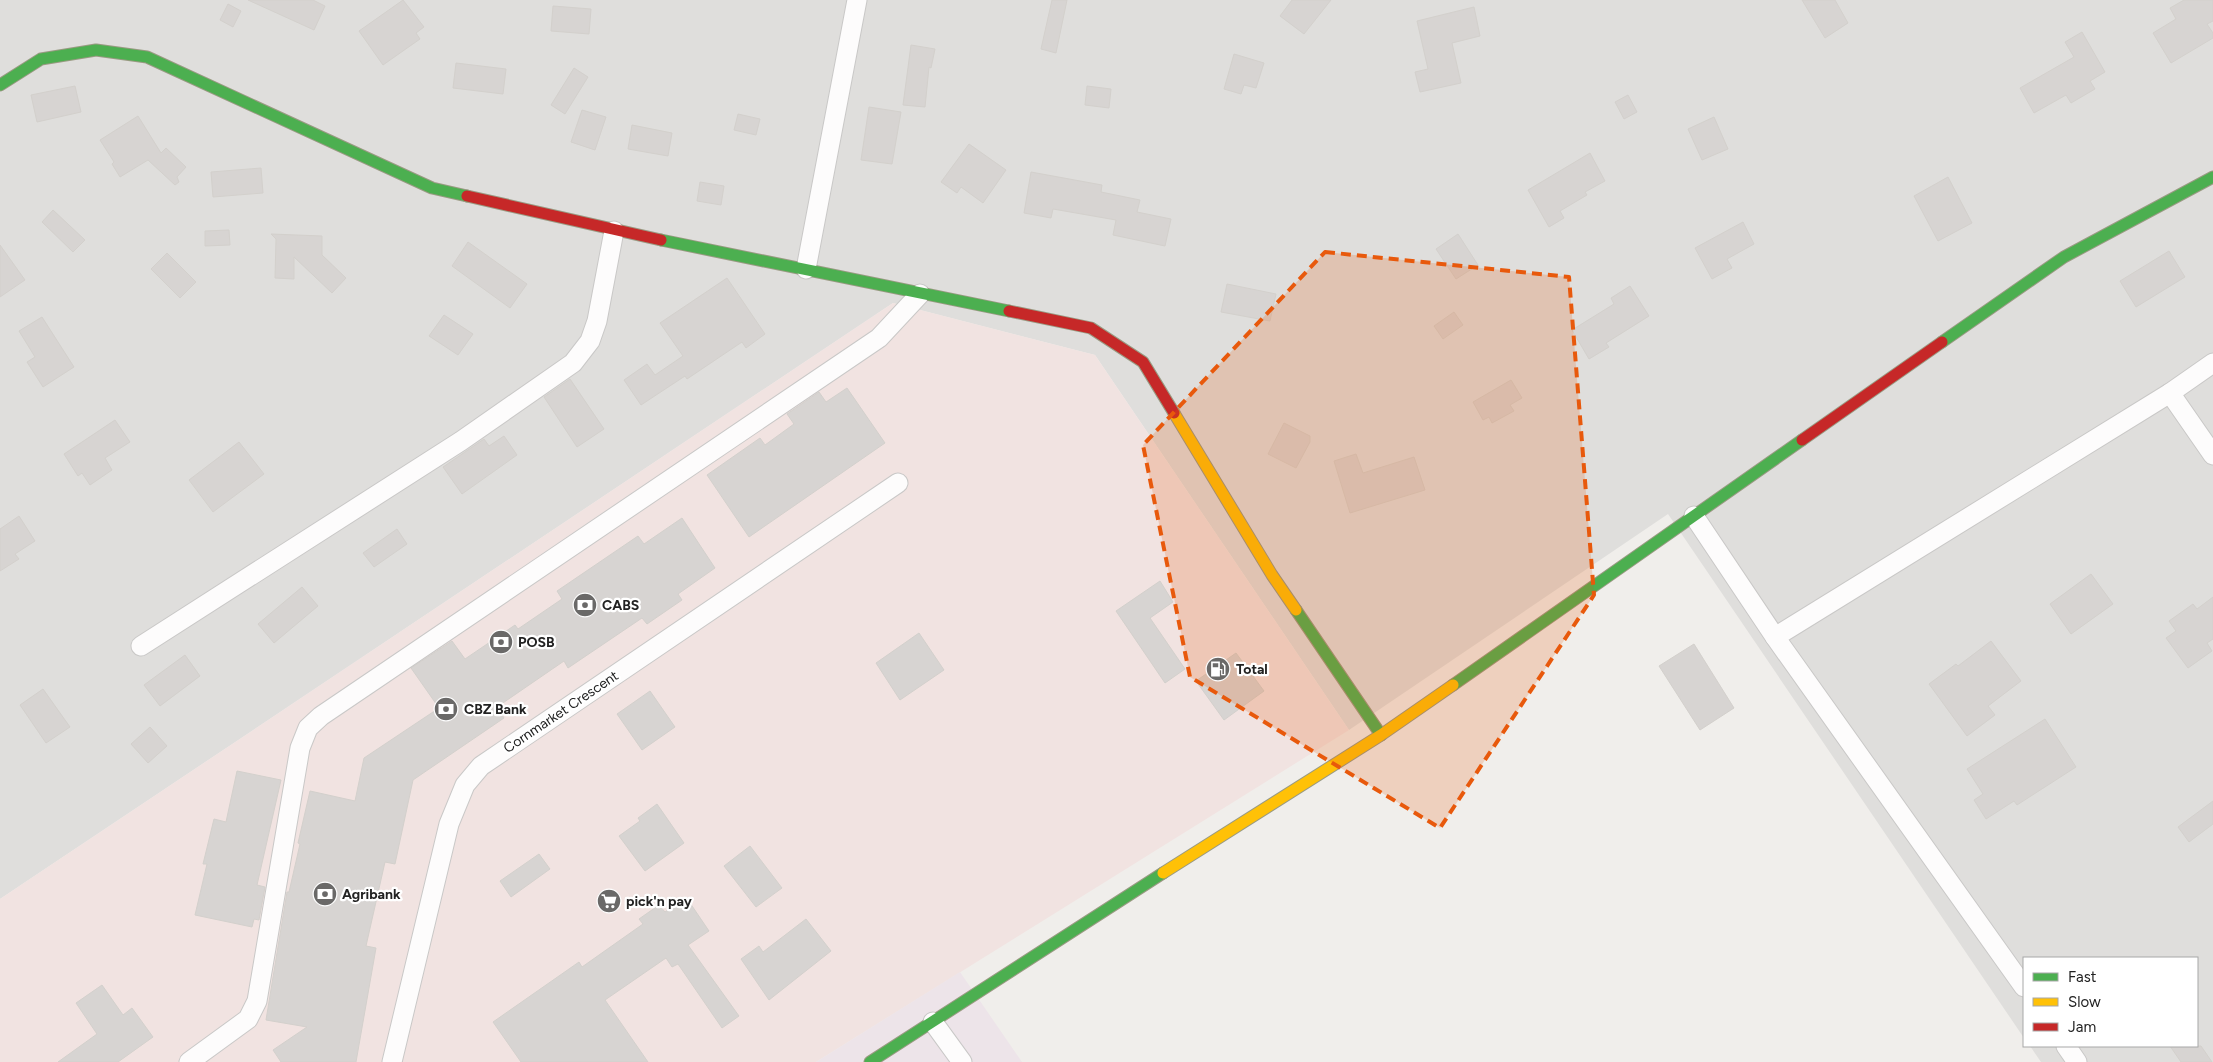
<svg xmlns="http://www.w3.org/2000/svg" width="2213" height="1062" viewBox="0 0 2213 1062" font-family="Figtree,sans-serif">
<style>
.residential{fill:#dfdedc}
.commercial{fill:#f1e3e1}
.industrial{fill:#ede4e9}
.building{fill:#d7d4d2;stroke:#d3d0cc}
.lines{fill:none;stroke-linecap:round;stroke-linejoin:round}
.street-casing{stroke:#c9c8c7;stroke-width:21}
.fast-casing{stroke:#999a82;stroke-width:13}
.slow-casing{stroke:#999a82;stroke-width:13}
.jam-casing{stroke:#999a82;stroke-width:13}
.street{stroke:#fdfcfc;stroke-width:19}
.fast{stroke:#4caf50;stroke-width:11}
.slow{stroke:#ffc107;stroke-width:11}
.jam{stroke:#c62828;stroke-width:11}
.marked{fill:#e8590c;fill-opacity:0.2;stroke:#e8590c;stroke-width:4;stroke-dasharray:10 6;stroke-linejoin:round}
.labels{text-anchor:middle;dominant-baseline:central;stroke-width:4.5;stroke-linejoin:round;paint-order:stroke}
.poi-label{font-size:14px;font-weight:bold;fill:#222;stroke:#fff;text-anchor:start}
.street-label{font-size:14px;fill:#222;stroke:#fff}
</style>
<rect width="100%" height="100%" fill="#f0eeeb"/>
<path class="residential" d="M0,0H2213V1062H2041L2030,1046H2197V958H2024V1038L1668,514L1349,730L1095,355L893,303L0,899Z"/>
<path class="commercial" d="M893,303L1095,355L1349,730L816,1062H0V899Z"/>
<path class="industrial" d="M960,972L1022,1062H816Z"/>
<g class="building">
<path d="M248,0H313L325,6L314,30Z"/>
<path d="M403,0L424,27L416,33L420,39L383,65L359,31Z"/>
<path d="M1052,0H1067L1056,53L1041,49Z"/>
<path d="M1292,0H1331L1304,34L1280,16Z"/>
<path d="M1802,0H1835L1848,23L1825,38Z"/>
<path d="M2184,0H2213V21L2207,24L2213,33V38L2171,63L2153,33L2176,19L2170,8Z"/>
<path d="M228,4L241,11L233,27L220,20Z"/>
<path d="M553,6L591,9L589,34L551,31Z"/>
<path d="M1474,7L1480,36L1452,43L1461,83L1420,92L1415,72L1428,69L1417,21Z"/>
<path d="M2082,32L2105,72L2090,81L2095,89L2071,103L2066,95L2034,113L2020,88L2074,57L2065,42Z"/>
<path d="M911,45L935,49L931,68L929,67L925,107L903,105Z"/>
<path d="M1234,54L1264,63L1256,88L1244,85L1241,94L1224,89Z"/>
<path d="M456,63L506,69L503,94L453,88Z"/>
<path d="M574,68L588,77L565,114L551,105Z"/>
<path d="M75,86L81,112L37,122L31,95Z"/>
<path d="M1087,86L1111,89L1109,108L1085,105Z"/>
<path d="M1628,95L1637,112L1624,119L1615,102Z"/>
<path d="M869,107L901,112L892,164L861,160Z"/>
<path d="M582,110L606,117L595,150L571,142Z"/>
<path d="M738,114L760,119L756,135L734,130Z"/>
<path d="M138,116L161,153L166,148L186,167L177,177L179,182L175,185L148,160L120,177L112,164L114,162L100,140Z"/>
<path d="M1714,117L1728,149L1702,160L1688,129Z"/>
<path d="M632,125L672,133L668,156L628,149Z"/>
<path d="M969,144L1006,170L983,203L961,187L957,193L941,182Z"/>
<path d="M1590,153L1605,181L1585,192L1587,195L1560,211L1564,218L1549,227L1528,190Z"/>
<path d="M261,168L263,193L213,197L211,172Z"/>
<path d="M1031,172L1102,185L1101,192L1140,200L1137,212L1171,219L1165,246L1113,235L1116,220L1053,209L1051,218L1024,213Z"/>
<path d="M1948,177L1972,223L1938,241L1914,196Z"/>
<path d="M700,182L724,186L721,205L697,201Z"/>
<path d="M53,210L85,240L73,252L42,222Z"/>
<path d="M1743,222L1754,244L1727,259L1732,268L1712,279L1695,248Z"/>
<path d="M229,230L230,245L205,246V231Z"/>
<path d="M271,234L322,236V255L346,278L332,293L294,257V279L275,278L276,239Z"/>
<path d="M1458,234L1478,265L1456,279L1436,249Z"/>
<path d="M468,242L527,284L510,308L452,266Z"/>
<path d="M0,245L25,280L0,297Z"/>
<path d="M2169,251L2185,277L2136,307L2120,281Z"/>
<path d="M167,253L196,282L180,298L151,269Z"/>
<path d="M727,278L765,334L746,348L742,342L687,379L685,376L641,405L624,380L647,364L655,375L683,356L660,323Z"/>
<path d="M1227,284L1276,294L1270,321L1221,312Z"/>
<path d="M1630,286L1649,316L1606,343L1609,347L1589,359L1572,330L1614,304L1611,298Z"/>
<path d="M1454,312L1463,325L1443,339L1434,326Z"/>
<path d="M444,315L473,334L458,355L429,336Z"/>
<path d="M42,317L74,367L43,387L27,362L35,357L19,331Z"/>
<path d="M570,379L604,429L577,447L544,397Z"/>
<path d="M1511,380L1522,398L1510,405L1514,411L1492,423L1489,417L1483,420L1473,402Z"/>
<path d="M847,388L885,443L749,537L707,475L760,438L765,445L794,424L787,414L819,392L826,402Z"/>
<path d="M115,420L130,442L105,458L112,470L90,485L82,473L78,476L64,454Z"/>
<path d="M1284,423L1310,436V442L1296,468L1268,454Z"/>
<path d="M504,436L517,455L462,494L443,467L484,439L489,446Z"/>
<path d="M239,442L264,474L213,512L189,480Z"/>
<path d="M1356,454L1363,473L1414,457L1425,490L1350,513L1334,461Z"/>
<path d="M19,516L35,541L15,554L19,559L0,571V529Z"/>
<path d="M682,518L715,568L678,594L682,600L647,624L642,618L568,668L564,661L497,707L504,718L413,780L395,864L385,862L366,946L376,948L356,1062H281L273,1050L307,1027L266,1020L287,892H289L300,844L298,843L310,791L355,801L364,758L439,708L411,668L452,641L465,659L515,625L518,629L562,599L557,591L638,536L644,544Z"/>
<path d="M397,529L407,544L374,567L363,553Z"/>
<path d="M2091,574L2113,604L2071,634L2050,604Z"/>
<path d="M1160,581L1173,602L1150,618L1185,669L1165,683L1116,611Z"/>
<path d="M302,587L318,606L274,643L258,624Z"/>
<path d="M2213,597V639L2207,643L2212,651L2188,668L2166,638L2176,631L2169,621L2193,604L2197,609Z"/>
<path d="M919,633L944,670L900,700L876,663Z"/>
<path d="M1991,641L2021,681L1988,706L1995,715L1967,736L1929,684L1956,664L1958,666Z"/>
<path d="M1694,644L1734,708L1700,730L1659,666Z"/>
<path d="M1236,653L1264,691L1224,720L1196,681Z"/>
<path d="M185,655L200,676L160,706L144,685Z"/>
<path d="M43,689L70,727L46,743L20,705Z"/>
<path d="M650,691L675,727L642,750L617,714Z"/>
<path d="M2045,719L2076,767L2017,805L2014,801L1986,819L1974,800L1983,794L1967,769Z"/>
<path d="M150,727L167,746L148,763L131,744Z"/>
<path d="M237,771L281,780L257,885L265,887L259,920L254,919L252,927L195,915L207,864H203L214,819L226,822Z"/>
<path d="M2213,801V824L2189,842L2178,827Z"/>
<path d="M657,804L684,843L645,871L619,836L640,821L638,818Z"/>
<path d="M750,846L782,888L756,907L724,866Z"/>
<path d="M539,854L550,869L511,897L500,881Z"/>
<path d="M686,897L709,931L688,945L739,1016L722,1028L678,964L672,967L666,958L605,1000L648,1062H521L493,1022L579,962L582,967L643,924L639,919L659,905L665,912Z"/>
<path d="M806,919L831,951L769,1000L741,959L759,946L763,952Z"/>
<path d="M102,985L123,1015L132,1008L153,1037L118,1062H58L97,1034L76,1003Z"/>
<path d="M2170,1046H2201L2212,1062H2181Z"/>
</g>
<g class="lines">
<g class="street-casing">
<g id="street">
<path d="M806,269L857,0"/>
<path d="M2170,393L2213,455"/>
<path d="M1694,516L1775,637L2024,987"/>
<path d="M1775,637L2170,393L2213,363"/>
<path d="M141,646L461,441L573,363L590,341L597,321L614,231"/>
<path d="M933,1022L962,1062"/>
<path d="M2066,1046L2077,1062"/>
<path d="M189,1062L248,1019L257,1001L300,748L308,728L321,716L879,338L920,294"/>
<path d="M392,1062L449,824L465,785L481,766L898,483"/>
</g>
</g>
<g class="fast-casing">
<g id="fast">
<path d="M0,85L41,59L96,50L147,57L432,188L467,196"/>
<path d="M661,240L1009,311"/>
<path d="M1942,342L2064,257L2213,177"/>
<path d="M1296,610L1381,735"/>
<path d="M1453,685L1802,440"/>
<path d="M870,1062L1163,873"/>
</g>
</g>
<g class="slow-casing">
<g id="slow">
<path d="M1174,413L1272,575L1296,610"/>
<path d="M1163,873L1381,735L1453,685"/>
</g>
</g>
<g class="jam-casing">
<g id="jam">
<path d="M467,196L661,240"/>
<path d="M1009,311L1091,328L1143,362L1174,413"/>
<path d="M1802,440L1942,342"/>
</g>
</g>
<use href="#street" class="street"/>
<use href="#fast" class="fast"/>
<use href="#slow" class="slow"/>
<use href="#jam" class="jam"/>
</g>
<path class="marked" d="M1325,252L1569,277L1594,595L1440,828L1190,677L1143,445Z"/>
<defs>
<g id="bank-disc" transform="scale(1.25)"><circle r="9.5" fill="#6a6968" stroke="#fff"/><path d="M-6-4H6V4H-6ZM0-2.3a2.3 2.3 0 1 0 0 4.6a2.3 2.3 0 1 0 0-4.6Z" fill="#fff"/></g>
<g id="fuel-disc" transform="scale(1.25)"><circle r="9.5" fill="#6a6968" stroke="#fff"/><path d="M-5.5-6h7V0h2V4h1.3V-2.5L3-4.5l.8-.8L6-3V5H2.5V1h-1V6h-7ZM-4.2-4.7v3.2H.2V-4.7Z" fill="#fff"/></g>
<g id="supermarket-disc" transform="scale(1.25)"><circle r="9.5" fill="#6a6968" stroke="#fff"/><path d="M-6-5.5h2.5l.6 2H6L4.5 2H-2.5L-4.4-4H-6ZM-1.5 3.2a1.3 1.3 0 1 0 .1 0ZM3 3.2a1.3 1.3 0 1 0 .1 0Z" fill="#fff"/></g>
</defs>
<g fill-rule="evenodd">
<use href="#bank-disc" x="585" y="605"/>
<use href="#bank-disc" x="501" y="642"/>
<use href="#fuel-disc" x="1218" y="669"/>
<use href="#bank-disc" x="446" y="709"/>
<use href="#bank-disc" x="325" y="894"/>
<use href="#supermarket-disc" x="609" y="901"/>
</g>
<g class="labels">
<g class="poi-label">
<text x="602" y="605">CABS</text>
<text x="518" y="642">POSB</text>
<text x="1236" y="669">Total</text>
<text x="464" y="709">CBZ Bank</text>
<text x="342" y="894">Agribank</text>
<text x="626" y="901">pick'n pay</text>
</g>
<g class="street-label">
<text transform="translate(561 712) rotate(-34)">Cornmarket Crescent</text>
</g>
</g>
<rect x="2023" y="957" width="175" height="90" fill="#ffffff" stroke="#a7a7a7"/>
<rect x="2033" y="973" width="25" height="8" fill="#4caf50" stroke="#a7a7a7"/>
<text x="2068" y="982" font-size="15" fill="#222222">Fast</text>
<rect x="2033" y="998" width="25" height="8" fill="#ffc107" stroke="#a7a7a7"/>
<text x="2068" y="1007" font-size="15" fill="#222222">Slow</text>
<rect x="2033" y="1023" width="25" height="8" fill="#c62828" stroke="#a7a7a7"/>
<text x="2068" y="1032" font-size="15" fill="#222222">Jam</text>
</svg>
